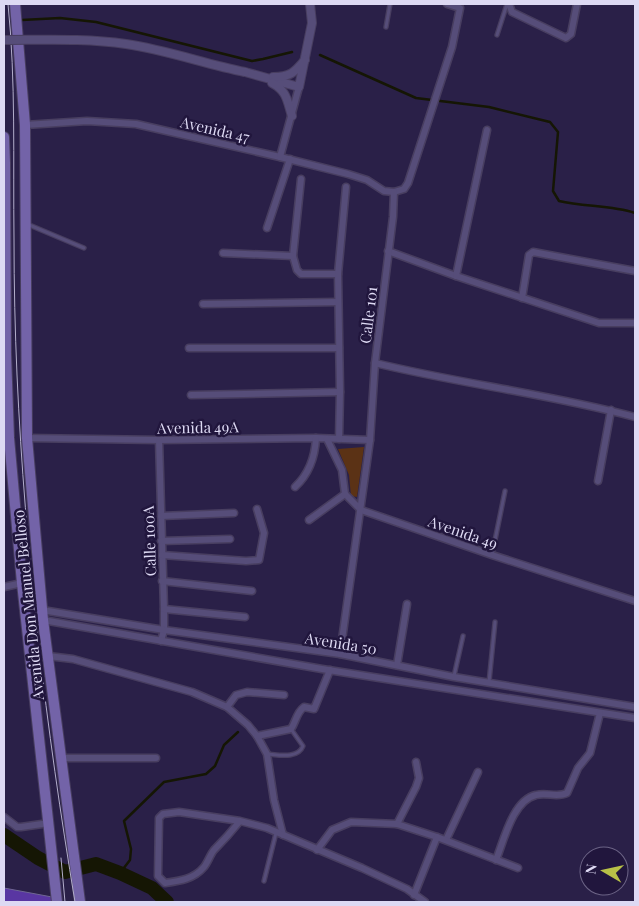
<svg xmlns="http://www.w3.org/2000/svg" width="639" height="906" viewBox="0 0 639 906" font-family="'Playfair Display',serif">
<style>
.green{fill:#5b3215}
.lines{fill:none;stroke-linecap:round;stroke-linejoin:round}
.stream{stroke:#151604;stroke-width:2.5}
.river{stroke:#151604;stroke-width:14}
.building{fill:#5936a2;stroke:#6f6694}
.service-casing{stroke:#483e60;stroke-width:5.5}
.minor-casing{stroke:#483e60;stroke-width:9}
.tertiary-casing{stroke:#483e60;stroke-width:10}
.primary-casing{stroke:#483e60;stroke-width:12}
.service{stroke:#564d79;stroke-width:3}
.minor{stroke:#564d79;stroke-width:6}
.tertiary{stroke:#564d79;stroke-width:8}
.primary{stroke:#7363a8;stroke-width:10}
.tram{stroke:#b3aecb;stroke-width:1}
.tertiary-bridge-casing{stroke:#483e60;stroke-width:10;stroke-linecap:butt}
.tertiary-bridge{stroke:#564d79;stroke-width:8}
.labels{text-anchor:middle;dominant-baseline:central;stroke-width:5;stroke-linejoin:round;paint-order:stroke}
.street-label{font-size:15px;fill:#ddd9f3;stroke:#21163d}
</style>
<rect width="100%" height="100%" fill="#2a2048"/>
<path class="green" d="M364,447L357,497L351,496L349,475L338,449Z"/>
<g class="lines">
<g class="stream">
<path d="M22,20L60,18L96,22L252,61L263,59L292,52"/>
<path d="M320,55L416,98L489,107L550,122L558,132L553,191L559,201C584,207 611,205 635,213"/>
<path d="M120,873L130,860L131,849L124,821L164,782L206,774L215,766L224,745L238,732"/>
</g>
<path class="river" d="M4,835L38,858L65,872L96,864L120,873L152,888L167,902"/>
</g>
<path class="building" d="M4,888L52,897L53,902H4Z"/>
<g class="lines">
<g class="service-casing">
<g id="service">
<path d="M386,27L390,4"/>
<path d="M497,35L507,4"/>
<path d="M27,224L84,248"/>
<path d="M492,555L505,491"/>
<path d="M454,676L463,636"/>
<path d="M489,682L495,622"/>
<path d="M268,754C279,755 298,759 303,746L291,729"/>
<path d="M264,881L276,833"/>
</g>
</g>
<g class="minor-casing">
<g id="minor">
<path d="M509,4L512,12L566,38L571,34L577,4"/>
<path d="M25,125L87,121L136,124L280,157L348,174L367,180L384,191L394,192L404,189L408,183L452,47L460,8L447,4"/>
<path d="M280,157L299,87"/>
<path d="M301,179L293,256L297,270L301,274H338"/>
<path d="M267,228L290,159"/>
<path d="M388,251L456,276L599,323H635"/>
<path d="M223,253L293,256"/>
<path d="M456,276L487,130"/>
<path d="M522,298L529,255L533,252L635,271"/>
<path d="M203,304L338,302"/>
<path d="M189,348H339"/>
<path d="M375,363C461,384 550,394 635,417"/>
<path d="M191,395L340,392"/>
<path d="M27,438L159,440L316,438L370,440"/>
<path d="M327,439L342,470L345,494L361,510L492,555L635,601"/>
<path d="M339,439L340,392L338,274L346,187"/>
<path d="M159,440L164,609V630L161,641"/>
<path d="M598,481L611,410"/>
<path d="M295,487C309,474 315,457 316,438"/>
<path d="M161,516L234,513"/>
<path d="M309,520L345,494"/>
<path d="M161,541L230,539"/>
<path d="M162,555L246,561L259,560L264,533L257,509"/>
<path d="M162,581L252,591"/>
<path d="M4,587L22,583"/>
<path d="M164,609L245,617"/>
<path d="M42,610L164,630L340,654L454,677L635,707"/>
<path d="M43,620L322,669L635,718"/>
<path d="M340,654L370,440L375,363L393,217L394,192"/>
<path d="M48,656L73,659L192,692L227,707L248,725L257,736L267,754L274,800L283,835"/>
<path d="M397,665L407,604"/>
<path d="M227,707L236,695L247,692L284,695"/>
<path d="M257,736L291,729C296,722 296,713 304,707L314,709L330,670"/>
<path d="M61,758H156"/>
<path d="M4,817L17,827H21L49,823"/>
<path d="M240,821C232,831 223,841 214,850C210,855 208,862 204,867C194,879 180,881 165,883L158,876L159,818L163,814L179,812L240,821L267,828L362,868L407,889L425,902"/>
<path d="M397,824L416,787L419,778L416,762"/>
<path d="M446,840L478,772"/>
<path d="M317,850L332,830L351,822L397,824L437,837L518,868"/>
<path d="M496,860C504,840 513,800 536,795C547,792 557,798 567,793L578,768L590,753L600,713"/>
<path d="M414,895L437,837"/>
</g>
</g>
<g class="tertiary-casing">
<g id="tertiary">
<path d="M245,72L299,87L312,23L310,4"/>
<path d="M273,77C290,77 294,73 305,60"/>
<path d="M272,83C287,91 287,100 292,116"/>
</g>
</g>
<g class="primary-casing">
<g id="primary">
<path d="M15,4L25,125L27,438L43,620L80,902"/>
<path d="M4,137L5,163L6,354L9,438L22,583L57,902"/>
</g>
</g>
<use href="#service" class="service"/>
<use href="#minor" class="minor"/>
<use href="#tertiary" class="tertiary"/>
<use href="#primary" class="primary"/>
<g class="tram">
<path d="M8,4C16,82 13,160 14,239C14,285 15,330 17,375C25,552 46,728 75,902"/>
<path d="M61,858L65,902"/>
</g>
<g class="tertiary-bridge-casing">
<path id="tertiary-bridge" d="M4,40C44,40 86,38 126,44C167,50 205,64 245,72"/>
</g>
<use href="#tertiary-bridge" class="tertiary-bridge"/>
</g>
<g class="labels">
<g class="street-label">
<text transform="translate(215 129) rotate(13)">Avenida 47</text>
<text transform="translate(368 315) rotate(-83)">Calle 101</text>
<text transform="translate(198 427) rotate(-1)">Avenida 49A</text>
<text transform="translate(463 532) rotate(19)">Avenida 49</text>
<text transform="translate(149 541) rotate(-92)">Calle 100A</text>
<text transform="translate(28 605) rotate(-96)">Avenida Don Manuel Belloso</text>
<text transform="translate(341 643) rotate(9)">Avenida 50</text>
</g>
</g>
<rect width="639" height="906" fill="none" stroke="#ddd9f3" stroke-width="10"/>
<g transform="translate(604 871) rotate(279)"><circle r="24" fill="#21163d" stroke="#6c6486"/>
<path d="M0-4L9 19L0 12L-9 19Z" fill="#b8c147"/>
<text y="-8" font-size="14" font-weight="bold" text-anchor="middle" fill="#ddd9f3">N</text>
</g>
</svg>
